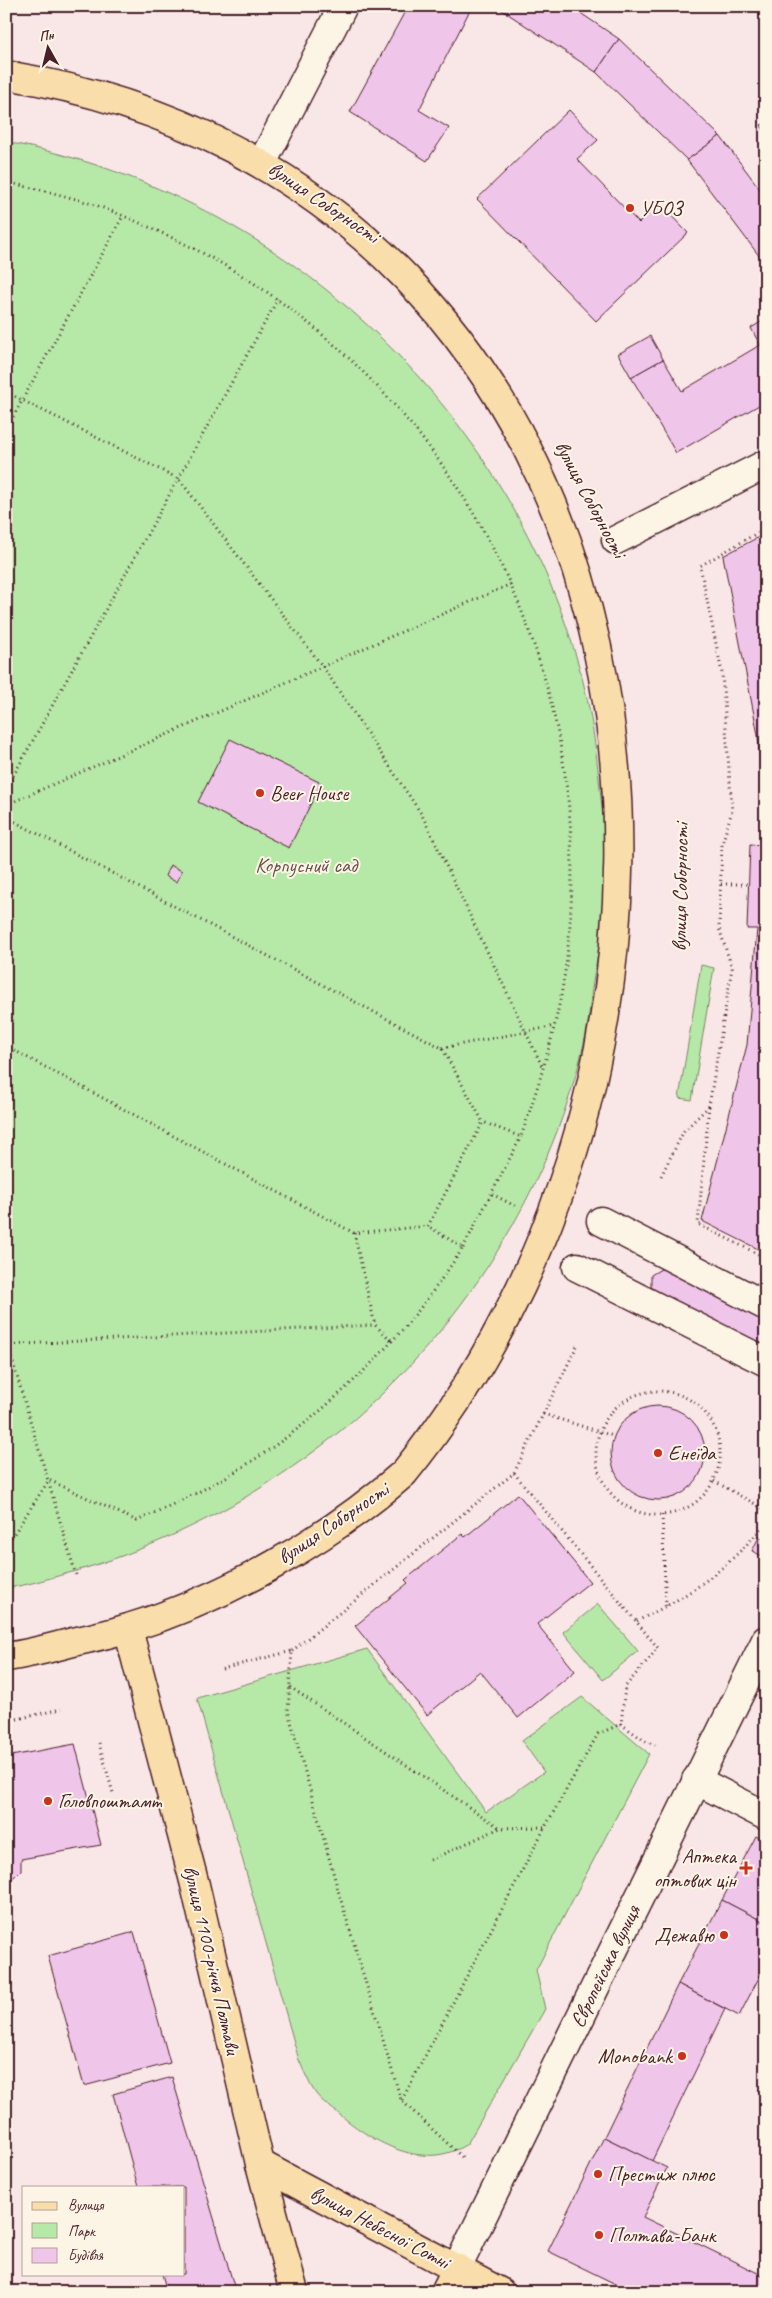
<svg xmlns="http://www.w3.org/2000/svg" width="772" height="2298" viewBox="0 0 772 2298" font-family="Caveat,sans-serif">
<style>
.green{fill:#b6e8a8;stroke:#80846a}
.building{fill:#f0c5ea;stroke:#4a1f2b}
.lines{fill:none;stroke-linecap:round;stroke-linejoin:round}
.street-casing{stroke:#4a1f2b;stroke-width:31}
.secondary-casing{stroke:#4a1f2b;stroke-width:31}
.primary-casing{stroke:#4a1f2b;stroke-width:31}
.path{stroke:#4a1f2b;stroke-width:3;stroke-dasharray:1 4;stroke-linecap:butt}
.street{stroke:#fcf5e5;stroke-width:28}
.secondary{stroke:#fcf5e5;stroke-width:28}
.primary{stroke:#f9deab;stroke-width:28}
.poi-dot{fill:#c8321e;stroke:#fcf5e5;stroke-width:2}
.labels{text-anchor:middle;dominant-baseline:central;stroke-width:4;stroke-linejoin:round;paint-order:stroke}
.street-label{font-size:21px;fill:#4a1f2b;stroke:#fcf5e5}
.poi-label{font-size:21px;fill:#4a1f2b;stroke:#fcf5e5;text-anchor:start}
.park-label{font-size:21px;fill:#65514a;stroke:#fcf5e5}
</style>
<rect width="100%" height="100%" fill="#f8e7e6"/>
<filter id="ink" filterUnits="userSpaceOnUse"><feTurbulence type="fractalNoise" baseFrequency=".02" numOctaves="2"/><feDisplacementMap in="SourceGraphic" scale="10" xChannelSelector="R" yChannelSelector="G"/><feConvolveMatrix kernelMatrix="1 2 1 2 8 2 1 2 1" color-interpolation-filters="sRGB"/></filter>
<g filter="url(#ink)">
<g class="green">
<path d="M6,142C287,194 523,419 587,698C593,725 596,752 599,779C603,816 607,853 606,891C605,921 598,952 593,982C590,1002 589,1023 584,1043C548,1201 449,1349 320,1447C246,1503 165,1545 76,1571C53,1577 30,1585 6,1588Z"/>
<path d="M701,965L714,968L692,1100L679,1098Z"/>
<path d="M598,1604L638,1651L603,1680L563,1632Z"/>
<path d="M367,1649L486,1812L544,1772L522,1741L582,1697L649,1754L536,1970L545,2009L467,2144C424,2172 374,2143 339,2114C332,2108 322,2102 316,2094C309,2084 304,2071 299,2060L197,1698Z"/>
</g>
<g class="building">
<path d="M408,6H472L419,110L449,128L427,161L350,112Z"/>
<path d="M496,6H570L619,39L596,72Z"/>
<path d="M619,39L720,136L687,160L596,72Z"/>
<path d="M569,110L598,140L577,159L639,223L659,203L688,233L596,321L477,199Z"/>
<path d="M766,123V134L761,125Z"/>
<path d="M720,136L766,197V265L687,160Z"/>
<path d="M766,319V401L676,453L631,377L663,359L682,391L760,345L751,328Z"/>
<path d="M650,336L663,359L631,377L618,354Z"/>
<path d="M766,533V1253L702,1221L747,1045L757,929H747L750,844L761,845L763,803L758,735L723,556Z"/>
<path d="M230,739L321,783L289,848L198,802Z"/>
<path d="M170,865L182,871L176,882L165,876Z"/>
<path d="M661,1269L667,1270L766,1322V1349L655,1291L651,1286V1275Z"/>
<circle cx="658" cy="1453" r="47"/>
<path d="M518,1494L590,1582L537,1624L575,1671L518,1718L480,1671L427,1715L355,1626L408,1583L405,1580L462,1534L465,1537Z"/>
<path d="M759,1537L766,1541V1558L752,1551Z"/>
<path d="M75,1744L101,1845L21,1859V1870L14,1877L6,1879V1757Z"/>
<path d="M756,1836L766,1841V1919L764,1922L722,1900Z"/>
<path d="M722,1900L766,1923V1964L739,2016L678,1984Z"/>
<path d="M134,1932L170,2063L84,2086L48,1956Z"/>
<path d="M678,1984L725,2009L652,2161L604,2137Z"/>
<path d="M6,2070H8L6,2104Z"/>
<path d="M172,2077L234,2286L215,2292H167L162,2274H184V2187H138L113,2094Z"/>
<path d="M604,2137L667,2168L643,2217L766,2277L760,2292H632L548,2251Z"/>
</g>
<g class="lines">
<g class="street-casing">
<g id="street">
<path d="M263,161L343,6"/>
<path d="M616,540L766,464"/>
<path d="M601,1221L766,1306"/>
<path d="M577,1267L766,1362"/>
<path d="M696,1780L766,1816"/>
</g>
</g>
<g class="secondary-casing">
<path id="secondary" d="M457,2268L766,1640"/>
</g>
<g class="primary-casing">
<g id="primary">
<path d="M6,75C683,187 772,1021 404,1473C328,1540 226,1598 128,1628C110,1634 91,1638 73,1642C51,1648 29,1654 6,1657"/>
<path d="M128,1629L195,1885L260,2164L294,2292"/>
<path d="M260,2164L500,2292"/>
<path d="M445,2292L457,2268"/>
</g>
</g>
<g class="path">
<path d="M6,182C46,191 88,200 126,217C178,239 232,266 278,300C487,450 597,701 567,956C560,1018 541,1078 521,1137L483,1122"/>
<path d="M6,392L179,479L323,667L422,815L543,1068"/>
<path d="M6,430L123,216"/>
<path d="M6,789L278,299"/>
<path d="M6,805L511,584"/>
<path d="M6,817L442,1048L483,1122L428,1226L354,1233L6,1046"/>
<path d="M721,884H749"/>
<path d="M442,1048L555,1026"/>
<path d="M709,1106L698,1224L766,1258"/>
<path d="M661,1176L684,1131L709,1106L732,968L719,928L722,844L732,811L722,673L700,566L766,528"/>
<path d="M492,1194L515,1206"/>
<path d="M354,1233L375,1325L392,1341"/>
<path d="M463,1248L521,1137"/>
<path d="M6,1339L76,1575"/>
<path d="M6,1345L375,1325"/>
<circle cx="658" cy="1453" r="62"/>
<path d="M543,1414L613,1436"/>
<path d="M514,1473L658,1648L625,1687L621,1724"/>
<path d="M714,1481L766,1510"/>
<path d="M662,1515L666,1607"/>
<path d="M6,1546L49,1480L137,1521C164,1508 192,1496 219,1481C283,1445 343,1396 392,1341C419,1313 441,1280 463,1248L428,1226"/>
<path d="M637,1621C693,1594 726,1570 766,1523"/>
<path d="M292,1651L514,1473L578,1344"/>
<path d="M222,1669L292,1651L288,1711L340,1897L401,2100L462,2157"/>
<path d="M290,1687L500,1828"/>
<path d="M17,1719L61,1709"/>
<path d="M99,1743L113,1793"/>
<path d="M430,1860L500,1828L544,1827"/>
<path d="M402,2100L545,1827L598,1734L621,1724L645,1741L655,1745"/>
</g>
<use href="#street" class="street"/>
<use href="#secondary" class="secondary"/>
<use href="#primary" class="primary"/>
</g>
</g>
<g class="poi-dot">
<circle cx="630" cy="208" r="5"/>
<circle cx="260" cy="793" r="5"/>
<circle cx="658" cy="1453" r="5"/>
<circle cx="48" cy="1801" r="5"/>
<path d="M743.5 1860.5h5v5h5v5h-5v5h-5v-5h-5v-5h5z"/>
<circle cx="724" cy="1935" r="5"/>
<circle cx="682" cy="2056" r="5"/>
<circle cx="598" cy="2174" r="5"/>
<circle cx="599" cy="2235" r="5"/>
</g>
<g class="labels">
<g class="street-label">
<text transform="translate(324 202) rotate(34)">вулиця Соборності</text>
<text transform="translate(591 499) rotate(62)">вулиця Соборності</text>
<text transform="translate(680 887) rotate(-89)">вулиця Соборності</text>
<text transform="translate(333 1523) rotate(-34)">вулиця Соборності</text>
<text transform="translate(212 1960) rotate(77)">вулиця 1100-річчя Полтави</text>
<text transform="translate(605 1966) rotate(-64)">Європейська вулиця</text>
<text transform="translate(380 2227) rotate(28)">вулиця Небесної Сотні</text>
</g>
<g class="poi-label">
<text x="640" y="208">УБОЗ</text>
<text x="270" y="793">Beer House</text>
<text x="668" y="1453">Енеїда</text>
<text x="58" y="1801">Головпоштамт</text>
<text x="736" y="1856" text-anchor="end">Аптека<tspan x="736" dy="24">оптових цін</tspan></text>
<text x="714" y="1935" text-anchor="end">Дежавю</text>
<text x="672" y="2056" text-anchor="end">Monobank</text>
<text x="608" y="2174">Престиж плюс</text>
<text x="609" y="2235">Полтава-Банк</text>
</g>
<g class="park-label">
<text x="306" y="865">Корпусний сад</text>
</g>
</g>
<rect width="772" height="2298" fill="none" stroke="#fcf5e5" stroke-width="25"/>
<rect x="12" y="12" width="747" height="2273" fill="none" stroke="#4a1f2b" stroke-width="2" filter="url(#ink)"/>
<rect x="22" y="2186" width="162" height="90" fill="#fcf5e5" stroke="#b59f9b"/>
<rect x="32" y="2202" width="25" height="8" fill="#f9deab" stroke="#b59f9b"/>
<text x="68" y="2210" font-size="15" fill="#4a1f2b">Вулиця</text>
<rect x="32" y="2223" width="25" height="15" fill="#b6e8a8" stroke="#b59f9b"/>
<text x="68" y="2236" font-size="15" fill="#4a1f2b">Парк</text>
<rect x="32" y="2248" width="25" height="15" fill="#f0c5ea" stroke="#b59f9b"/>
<text x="68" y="2260" font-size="15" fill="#4a1f2b">Будівля</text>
<g transform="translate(48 48) rotate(352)" stroke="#fcf5e5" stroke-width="4" paint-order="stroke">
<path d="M0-4L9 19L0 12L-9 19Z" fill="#4a1f2b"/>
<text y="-8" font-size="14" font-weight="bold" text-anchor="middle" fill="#4a1f2b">Пн</text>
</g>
</svg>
